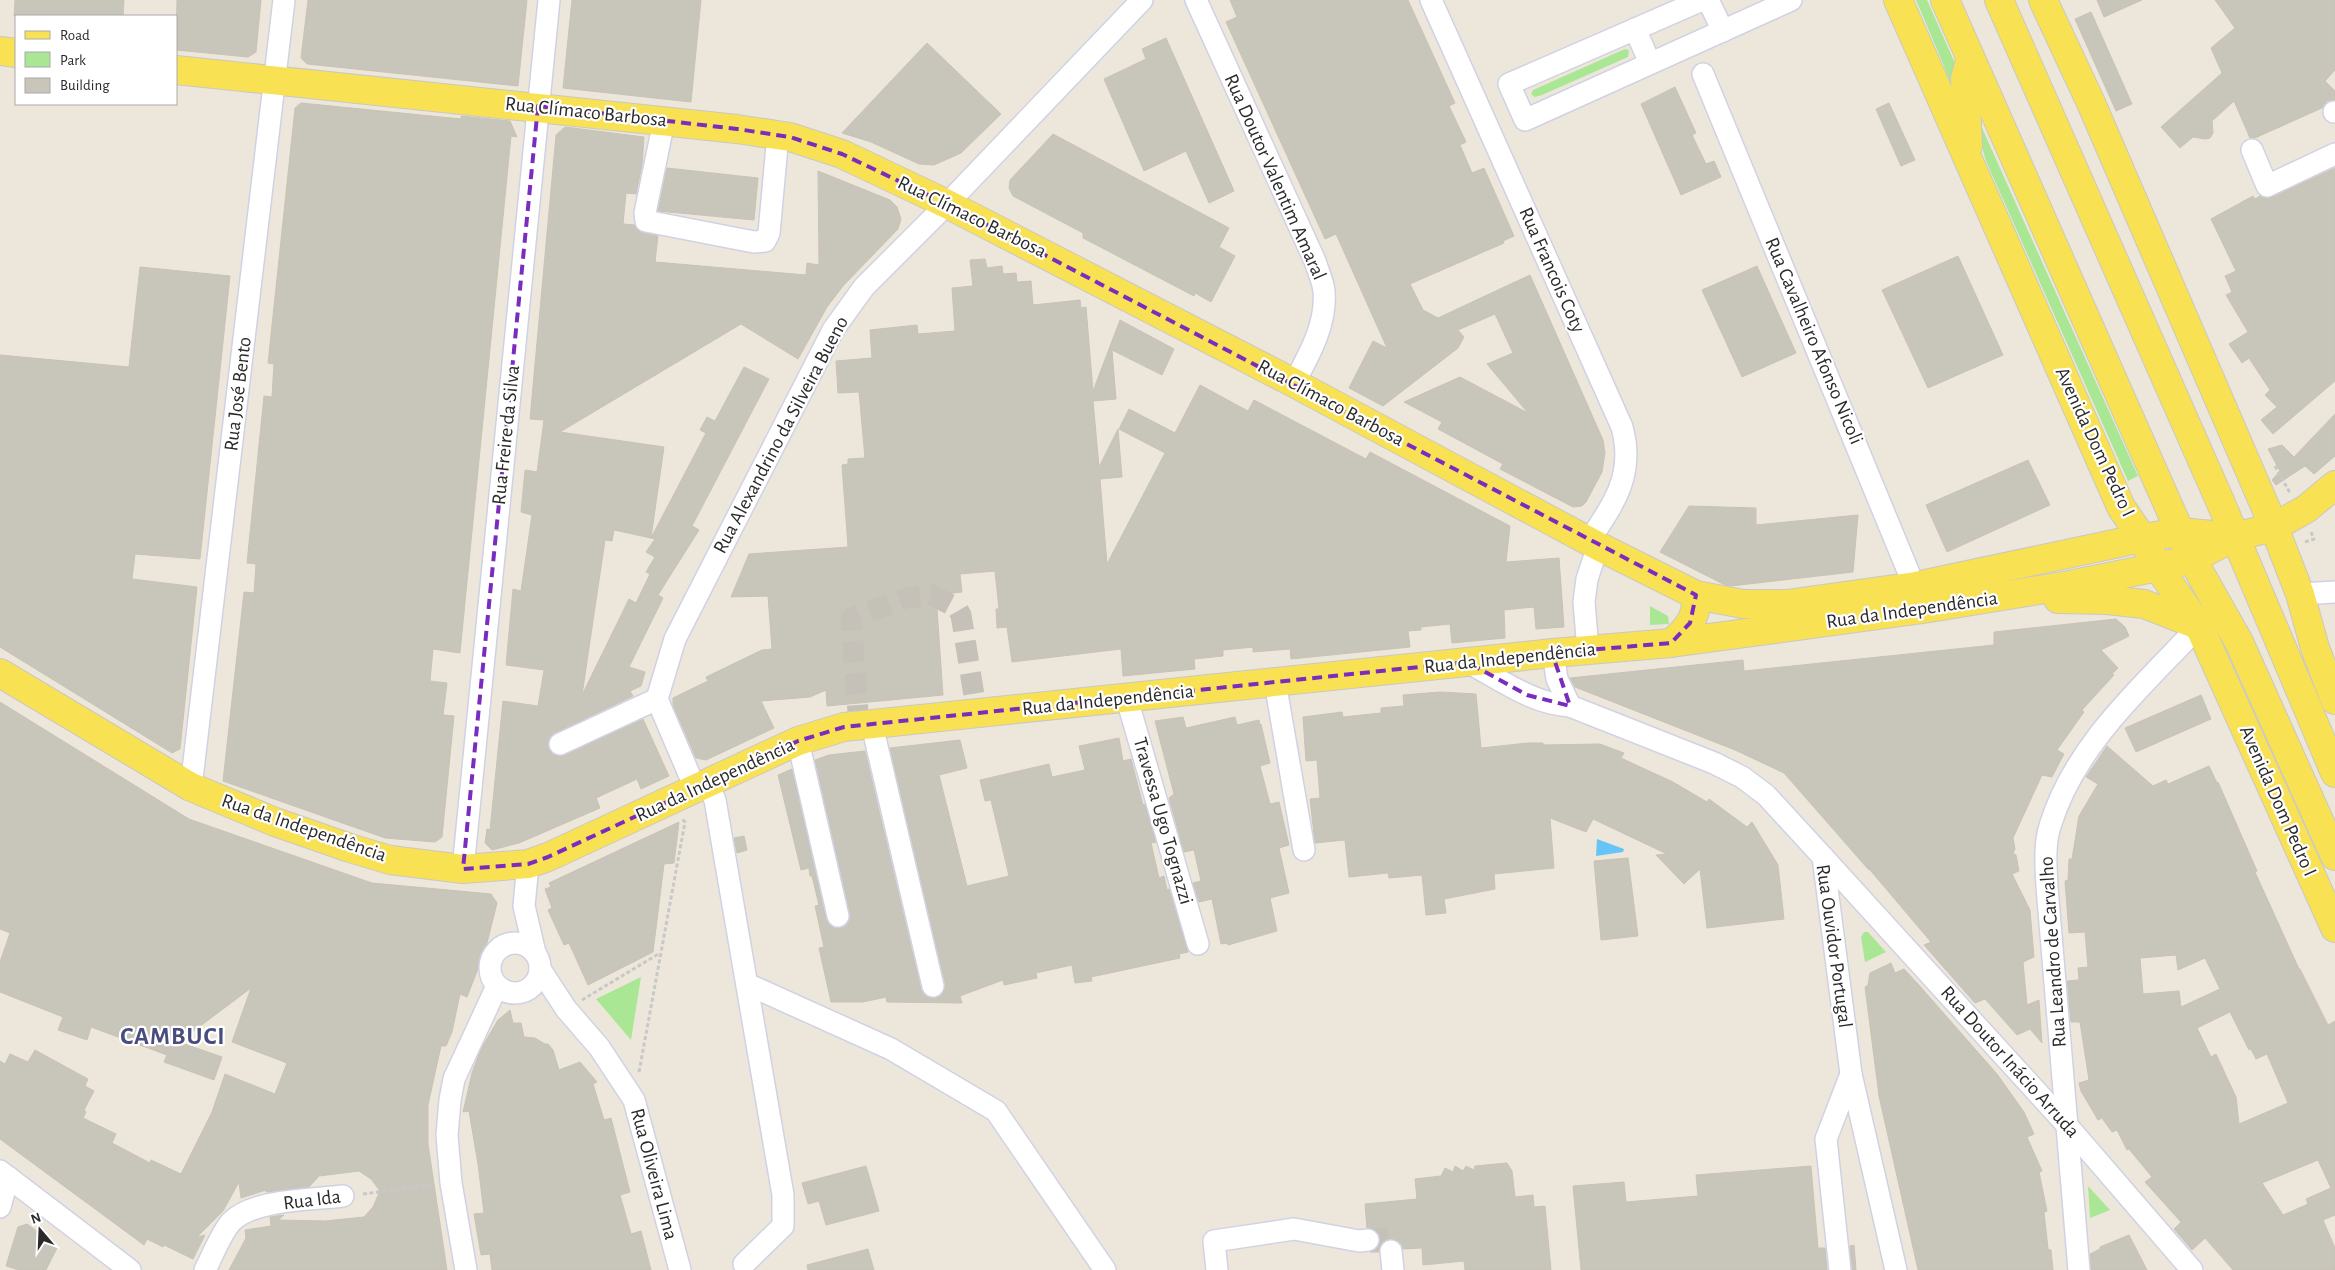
<svg xmlns="http://www.w3.org/2000/svg" width="2335" height="1270" viewBox="0 0 2335 1270" font-family="'Alegreya Sans',sans-serif">
<style>
.green{fill:#a9e794}
.water{fill:#67c4f6}
.building{fill:#c8c5ba;stroke:#c9c3b5;fill-rule:evenodd}
.lines{fill:none;stroke-linecap:round;stroke-linejoin:round}
.minor-tunnel{stroke:#c6c1b8;stroke-width:21;stroke-dasharray:21 11;stroke-linecap:butt}
.minor-casing{stroke:#d0d2e4;stroke-width:24}
.major-casing{stroke:#c8c8c8;stroke-width:30}
.path{stroke:#c8c8c8;stroke-width:3;stroke-dasharray:4 2.5;stroke-linecap:butt}
.minor{stroke:#fff;stroke-width:21}
.major{stroke:#f9e154;stroke-width:28}
.marked{fill:none;stroke:#7b2cbf;stroke-width:4;stroke-dasharray:10 6;stroke-linejoin:round}
.labels{text-anchor:middle;dominant-baseline:central;stroke-width:4.5;stroke-linejoin:round;paint-order:stroke}
.street-label{font-size:20px;fill:#2a2a2a;stroke:#fff}
.district-label{font-size:25px;font-weight:bold;letter-spacing:1px;fill:#484d7e;stroke:#fff}
</style>
<rect width="100%" height="100%" fill="#ede7db"/>
<g class="green">
<path d="M1916,0H1927L1954,61L1963,116L1961,117L1944,66Z"/>
<path d="M1625,49L1629,50L1628,57L1542,95L1535,97L1531,94L1533,90Z"/>
<path d="M1974,110L2138,476L2128,481L1986,161L1972,112Z"/>
<path d="M1650,606L1668,616L1669,624L1650,625Z"/>
<path d="M1864,932H1868L1886,952L1865,962L1861,937Z"/>
<path d="M641,977L631,1040L596,999Z"/>
<path d="M2088,1186L2110,1210L2090,1218Z"/>
</g>
<path class="water" d="M1597,839L1624,849L1623,852L1596,856Z"/>
<g class="building">
<path d="M15,0H124L123,16H14Z"/>
<path d="M177,0H261L256,52L248,57L176,50Z"/>
<path d="M308,0H527L518,86L307,64L301,58Z"/>
<path d="M572,0H701L691,102L563,88Z"/>
<path d="M1230,0H1408L1455,103L1449,106L1466,142L1460,145L1472,173L1484,168L1514,236L1503,241L1504,243L1410,284L1423,310L1438,318L1530,275L1603,440L1605,453L1602,472L1586,502L1582,506L1573,507L1500,469L1503,464L1438,429L1442,422L1404,402L1460,377L1528,413L1487,364L1513,353L1495,314L1458,330L1464,337L1458,348L1383,406L1349,388L1373,341L1387,348L1336,234L1325,239L1226,22L1237,17Z"/>
<path d="M2097,0H2142L2104,17Z"/>
<path d="M2215,0H2335V70L2325,81L2335,91V100L2327,101L2322,108L2255,138H2250L2234,101L2212,121L2213,133L2210,138L2205,139L2193,137L2180,148L2161,127L2222,73L2211,48L2235,28Z"/>
<path d="M2091,12L2132,104L2116,111L2075,19Z"/>
<path d="M1166,38L1234,191L1209,203L1186,151L1144,171L1104,79L1146,59L1142,49Z"/>
<path d="M927,43L1001,114L961,153L934,165L919,164L871,142L842,133Z"/>
<path d="M1675,87L1696,133L1692,135L1706,164L1714,161L1721,177L1681,195L1641,104Z"/>
<path d="M301,103L461,119V116L510,121L517,137L511,136L460,653L433,649L430,681L447,683L443,715L454,716L442,837L435,842L385,838L223,781L244,592L254,593L256,564L247,563L264,396L272,397L274,364L268,363L295,108Z"/>
<path d="M1889,103L1915,160L1901,166L1876,109Z"/>
<path d="M565,127L644,137L642,165L636,194L626,193L623,224L635,225L643,233L658,236L655,262L806,275L807,263L819,265L818,171L890,200L897,207L901,219L898,229L843,286L827,307L798,359L741,324L560,432L664,447L651,538L614,530L612,541L605,540L582,695L629,599L636,603L650,574L646,572L655,557L646,552L655,539L651,538L706,433L700,430L707,417L715,421L744,367L769,379L692,526L699,530L658,595L663,598L629,667L645,672L641,686L630,691L633,696L555,733L548,742L549,749L552,754L558,756L565,755L643,719L669,776L641,789L637,779L596,798L600,808L519,843L492,850L485,843L487,829L490,830L503,701L538,706L544,670L506,665L513,589L521,591L532,515L521,512L525,470L537,472L544,420L530,419L556,135Z"/>
<path d="M1053,134L1229,228L1219,247L1235,256L1211,302L1195,293L1194,296L1083,238V233L1013,196L1009,188L1010,180Z"/>
<path d="M667,168L758,178L754,220L658,211Z"/>
<path d="M2335,168V381L2273,434L2261,420L2277,407L2265,395L2270,390L2249,358L2242,363L2229,344L2248,332L2226,295L2232,292L2225,276L2236,271L2211,219L2253,196L2255,199L2260,196L2272,197Z"/>
<path d="M1958,256L2003,355L1928,388L1882,290Z"/>
<path d="M985,259L987,268L1002,266L1003,274L1016,273L1017,282L1031,281L1033,305L1080,300L1081,308L1086,307L1093,391L1120,320L1174,349L1162,375L1112,350L1116,399L1093,401L1099,467L1118,429L1122,477L1100,479L1107,564L1165,453L1119,429L1129,409L1175,433L1200,385L1248,411L1254,400L1366,459L1370,452L1510,526L1506,562L1559,558L1564,627L1536,629L1534,607L1504,610L1505,638L1452,643L1450,624L1421,627V630L1408,631L1410,647L1291,659L1290,649L1253,652V647L1223,650V656L1194,659L1195,669L1123,676L1121,649L1012,662L1007,627L997,628L996,609H999L995,571L960,574L962,592L936,595L943,695L827,706L826,690L810,697L761,701L774,728L706,760L696,758L673,705V698L708,681L706,677L762,650L772,649L768,596L731,597L749,554L848,547L842,465L848,464V459L865,458L859,392L838,393L836,361L872,358L870,330L917,325L918,334L955,331L952,288L973,286L970,260Z"/>
<path d="M1757,266L1796,353L1742,377L1702,290Z"/>
<path d="M140,267L230,276L200,559L135,554L132,579L197,587L180,749L172,753L0,647V355L129,367Z"/>
<path d="M2335,414V456L2314,474L2305,466L2276,485L2272,480L2280,471L2268,449L2282,445L2294,457Z"/>
<path d="M2028,460L2050,505L1947,552L1926,505Z"/>
<path d="M1689,506L1756,508V525L1858,515L1853,572L1731,586L1725,585L1660,552Z"/>
<path d="M2116,619L2125,627L2129,636L2101,650L2118,668L2112,674L2114,675L2082,710L2084,712L2057,750L2064,754L2052,777L2042,775L2013,838L2015,849L2013,853L2016,855L2019,871L2012,874L2030,910L2034,957L2023,962L2027,1005L2039,1000L2042,1043L2030,1029L2017,1035L1985,999L1975,1003L1924,945L1931,942L1870,870L1868,869L1784,773L1735,750L1575,687L1570,678L1743,660L1744,671L1994,645V632Z"/>
<path d="M1440,692L1476,694L1481,748L1528,743H1543V745L1600,744L1624,753L1621,758L1673,782L1707,802L1709,799L1747,827L1752,822L1778,865L1784,919L1707,928L1700,869L1684,884L1656,855L1667,854L1593,819L1586,832L1550,818L1554,868L1494,874L1495,889L1444,899L1446,913L1426,915L1422,875L1389,878L1388,873L1349,877L1345,840L1315,843L1310,799L1320,798L1317,760L1306,761L1303,717L1342,712L1343,717L1381,713V708L1404,706L1403,695Z"/>
<path d="M2201,695L2211,719L2136,752L2125,728Z"/>
<path d="M0,702L189,819L372,883L491,894L497,903L485,951L467,997L460,994L452,1032L446,1046H441L428,1105V1144L447,1270H229L246,1238L245,1230L271,1226L270,1217L284,1215L278,1220L325,1221L364,1217L373,1207L380,1191L371,1179L359,1171L319,1176L309,1187L266,1192V1190L241,1198L239,1182L223,1211L197,1237L205,1235L193,1259L164,1245L163,1247L147,1239L144,1245L0,1139V1061L5,1064L10,1054L28,1062L35,1050L88,1079L85,1086L94,1091L84,1110L86,1112L83,1118L116,1134L112,1143L150,1163L151,1160L181,1174L212,1112L225,1074L275,1094L287,1063L232,1042L251,988L179,1042L222,1057L214,1080L164,1062L167,1055L91,1027L87,1040L58,1030L63,1017L0,992V962L10,933L0,929Z"/>
<path d="M1183,717L1186,728L1235,717L1237,725L1259,720L1260,725L1261,724L1270,763L1260,766L1270,804L1279,802L1289,845L1279,848L1289,893L1270,898L1277,931L1228,945L1227,943L1221,944L1212,899L1199,902L1193,883L1201,881L1194,850L1184,852L1169,798L1174,794L1155,721Z"/>
<path d="M1119,738L1123,761L1131,759L1143,805L1145,804L1156,842L1151,843L1159,878L1164,876L1167,890L1169,889L1188,952L1179,954L1180,958L1091,977L1092,981L1075,983L1072,965L1036,973L1037,978L1004,985L1003,980L960,996L962,1003L887,1002L886,997L863,1002H831L819,948L824,947L815,906L819,905L812,876H810L809,868L801,870L778,775L792,769L826,919L834,928H841L850,920V913L815,760L829,755L865,751L921,989L924,995L935,998L942,995L945,983L890,748L960,740L967,768L939,775L967,886L1009,876L991,800L985,801L980,780L1049,764L1052,777L1085,770L1079,746Z"/>
<path d="M2107,746L2153,786L2166,780L2168,784L2209,766L2217,783L2218,782L2257,871L2255,872L2299,969H2300L2328,1025L2335,1021V1215L2323,1220L2335,1248V1270H2233L2205,1238L2192,1250L2174,1229L2181,1222L2145,1182L2152,1177L2129,1149L2127,1150L2117,1130L2112,1132L2102,1118L2098,1120L2081,1091L2079,1083L2089,1080L2080,1022H2071L2067,981L2079,980L2078,968L2088,967L2085,932L2069,933L2065,881L2068,880L2069,859H2072L2079,816L2098,784L2086,777ZM2176,955L2178,970L2205,958L2220,989L2181,1007L2179,991L2143,994L2140,958ZM2230,1012L2249,1050L2251,1049L2256,1059L2267,1054L2288,1103L2239,1124L2236,1097L2216,1054L2211,1057L2197,1028ZM2318,1160L2331,1188L2306,1199L2308,1204L2283,1215L2262,1183Z"/>
<path d="M679,822L674,863L664,864L653,952L588,985L569,943L564,945L548,910L552,908L545,889L551,887L549,883Z"/>
<path d="M744,836L747,850L737,853L734,838Z"/>
<path d="M1628,858L1638,936L1601,940L1594,861Z"/>
<path d="M1891,963L1895,973L1904,969L1918,984L1997,1074L2024,1112L2034,1134L2027,1137L2042,1171L2039,1172L2047,1211L2044,1212L2048,1249L2051,1250L2053,1270H1918L1879,1096L1865,987L1868,985L1870,973Z"/>
<path d="M510,1010L513,1023H521L524,1037L535,1038L545,1044H548L553,1050L559,1070L580,1062L597,1082L593,1084L604,1120L611,1118L630,1192L620,1195L631,1234L641,1231L651,1270H492L490,1254L481,1255L474,1214L484,1213L478,1164L469,1111L463,1112L472,1073L481,1049L498,1020Z"/>
<path d="M1507,1163L1512,1171L1515,1197L1533,1195L1534,1207L1545,1206L1551,1270H1465L1464,1261L1423,1265L1422,1248L1403,1249L1401,1243L1390,1239L1383,1241L1379,1252H1370L1376,1250L1380,1239L1378,1232L1367,1228L1365,1204L1417,1199L1415,1179L1441,1176L1445,1168L1453,1172L1455,1166L1463,1171L1466,1166L1474,1170L1475,1166Z"/>
<path d="M866,1166L879,1211L826,1225L819,1201L808,1204L802,1183Z"/>
<path d="M1811,1166L1818,1248H1825L1827,1270H1581L1573,1186L1624,1182L1626,1202L1698,1196L1696,1175Z"/>
<path d="M27,1224L58,1246L46,1270H19L6,1266L18,1227Z"/>
<path d="M2129,1235L2147,1270H2091L2090,1254L2100,1249V1247Z"/>
<path d="M1854,1245L1856,1270H1852L1850,1246Z"/>
<path d="M868,1249L874,1270H808L807,1265Z"/>
</g>
<g class="lines">
<g class="minor-tunnel">
<path d="M859,726L851,618L906,598L932,595L957,608L961,615L977,714"/>
<path d="M1368,1240L1389,1238L1391,1251"/>
</g>
<g class="minor-casing">
<g id="minor">
<path d="M1196,0L1315,261C1318,271 1323,281 1324,291C1327,324 1309,355 1294,383"/>
<path d="M1431,0L1622,427C1635,475 1614,503 1589,541"/>
<path d="M1702,0L1509,84L1525,120L1791,0"/>
<path d="M1708,0L1723,31"/>
<path d="M1635,29L1650,63"/>
<path d="M1703,74L1920,600"/>
<path d="M2334,112H2335"/>
<path d="M664,121L645,213L646,221L754,242L765,241L769,233L778,135"/>
<path d="M2252,150L2267,186L2335,154"/>
<path d="M2300,594L2335,592"/>
<path d="M1588,650L1584,602L1587,579L1598,546"/>
<path d="M1553,653L1557,679L1570,706"/>
<path d="M1467,662C1500,679 1532,704 1570,706L1714,763L1742,777L1766,795L1823,857L1851,1074L1896,1270"/>
<path d="M1275,682L1304,850"/>
<path d="M1127,699L1198,944"/>
<path d="M872,725L933,986"/>
<path d="M798,741L838,916"/>
<path d="M560,744L657,699"/>
<path d="M707,782L715,800L721,835L783,1195V1226L744,1264"/>
<path d="M191,787L284,0"/>
<path d="M695,788L657,699L675,639L833,330L864,287L947,204L1142,0"/>
<path d="M1823,857L2065,1123L2192,1270"/>
<path d="M528,864L524,906L535,953"/>
<path d="M463,869L549,0"/>
<circle cx="515" cy="968" r="25"/>
<path d="M540,969L566,1009L599,1047L634,1100L680,1270"/>
<path d="M747,984L891,1049L996,1111L1105,1270"/>
<path d="M0,1171L130,1270"/>
<path d="M0,1207L8,1177"/>
<path d="M1391,1251L1393,1270"/>
<path d="M205,1270C213,1255 220,1235 231,1222C253,1199 312,1200 343,1196"/>
<path d="M466,1270L451,1183L447,1135L450,1100L454,1079L497,986"/>
<path d="M1217,1270L1214,1241L1294,1229L1359,1241L1368,1240"/>
<path d="M1840,1270L1826,1139L1851,1074"/>
<path d="M2079,1270L2047,887C2046,867 2044,845 2050,826C2075,744 2143,686 2199,626"/>
</g>
</g>
<g class="major-casing">
<g id="major">
<path d="M1898,0L2121,507L2142,538L2158,567L2199,626L2335,928"/>
<path d="M1945,0L2192,559L2239,642L2335,856"/>
<path d="M1999,0L2220,501L2335,773"/>
<path d="M2043,0L2091,103L2274,527L2300,594L2315,648L2335,700"/>
<path d="M0,51L16,53"/>
<path d="M176,70L737,129L790,137L842,154L947,204L1294,383L1598,546L1696,595L1743,604H1787L1916,586L2142,538L2180,532L2234,537"/>
<path d="M1968,146L1965,79L1970,60"/>
<path d="M2058,599L2107,600L2144,604L2200,626"/>
<path d="M1671,643C1687,630 1698,617 1696,595"/>
<path d="M0,673L191,787L275,822L350,848L390,860L463,869L528,864L548,857L798,741L844,727L1553,653L1671,643L1923,609L2069,585L2158,567L2192,559L2234,537L2274,527L2306,509L2335,485"/>
</g>
</g>
<g class="path">
<path d="M2275,466L2290,493"/>
<path d="M2305,542L2314,539L2311,532"/>
<path d="M582,1000L660,953"/>
<path d="M639,1072L685,822L682,819"/>
<path d="M363,1194L431,1185"/>
</g>
<use href="#minor" class="minor"/>
<use href="#major" class="major"/>
</g>
<path class="marked" d="M538,106L737,129L790,137L842,154L947,204L1696,595L1690,623L1671,643L1552,653L1570,706L1527,695L1467,662L844,727L798,741L548,857L528,864L463,869Z"/>
<g class="labels">
<g class="street-label">
<text transform="translate(586 112) rotate(6)">Rua Clímaco Barbosa</text>
<text transform="translate(1275 177) rotate(66)">Rua Doutor Valentim Amaral</text>
<text transform="translate(972 217) rotate(26)">Rua Clímaco Barbosa</text>
<text transform="translate(1552 270) rotate(66)">Rua Francois Coty</text>
<text transform="translate(1814 341) rotate(67)">Rua Cavalheiro Afonso Nicoli</text>
<text transform="translate(238 394) rotate(-83)">Rua José Bento</text>
<text transform="translate(1331 403) rotate(28)">Rua Clímaco Barbosa</text>
<text transform="translate(506 435) rotate(-84)">Rua Freire da Silva</text>
<text transform="translate(781 435) rotate(-62)">Rua Alexandrino da Silveira Bueno</text>
<text transform="translate(2095 442) rotate(65)">Avenida Dom Pedro I</text>
<text transform="translate(1912 610) rotate(-8)">Rua da Independência</text>
<text transform="translate(1510 658) rotate(-6)">Rua da Independência</text>
<text transform="translate(1108 700) rotate(-6)">Rua da Independência</text>
<text transform="translate(715 780) rotate(-25)">Rua da Independência</text>
<text transform="translate(2278 801) rotate(66)">Avenida Dom Pedro I</text>
<text transform="translate(1163 821) rotate(74)">Travessa Ugo Tognazzi</text>
<text transform="translate(304 828) rotate(19)">Rua da Independência</text>
<text transform="translate(1834 946) rotate(82)">Rua Ouvidor Portugal</text>
<text transform="translate(2053 952) rotate(-94)">Rua Leandro de Carvalho</text>
<text transform="translate(2010 1062) rotate(48)">Rua Doutor Inácio Arruda</text>
<text transform="translate(654 1174) rotate(75)">Rua Oliveira Lima</text>
<text transform="translate(312 1200) rotate(-7)">Rua Ida</text>
</g>
<g class="district-label">
<text x="173" y="1036">CAMBUCI</text>
</g>
</g>
<rect x="15" y="15" width="162" height="90" fill="#ffffff" stroke="#aaaaaa"/>
<rect x="25" y="31" width="25" height="8" fill="#f9e154" stroke="#aaaaaa"/>
<text x="60" y="40" font-size="15" fill="#2a2a2a">Road</text>
<rect x="25" y="52" width="25" height="15" fill="#a9e794" stroke="#aaaaaa"/>
<text x="60" y="65" font-size="15" fill="#2a2a2a">Park</text>
<rect x="25" y="78" width="25" height="15" fill="#c8c5ba" stroke="#aaaaaa"/>
<text x="60" y="90" font-size="15" fill="#2a2a2a">Building</text>
<g transform="translate(40 1230) rotate(341)" stroke="#ffffff" stroke-width="4" paint-order="stroke">
<path d="M0-4L9 19L0 12L-9 19Z" fill="#2a2a2a"/>
<text y="-8" font-size="14" font-weight="bold" text-anchor="middle" fill="#2a2a2a">N</text>
</g>
</svg>
